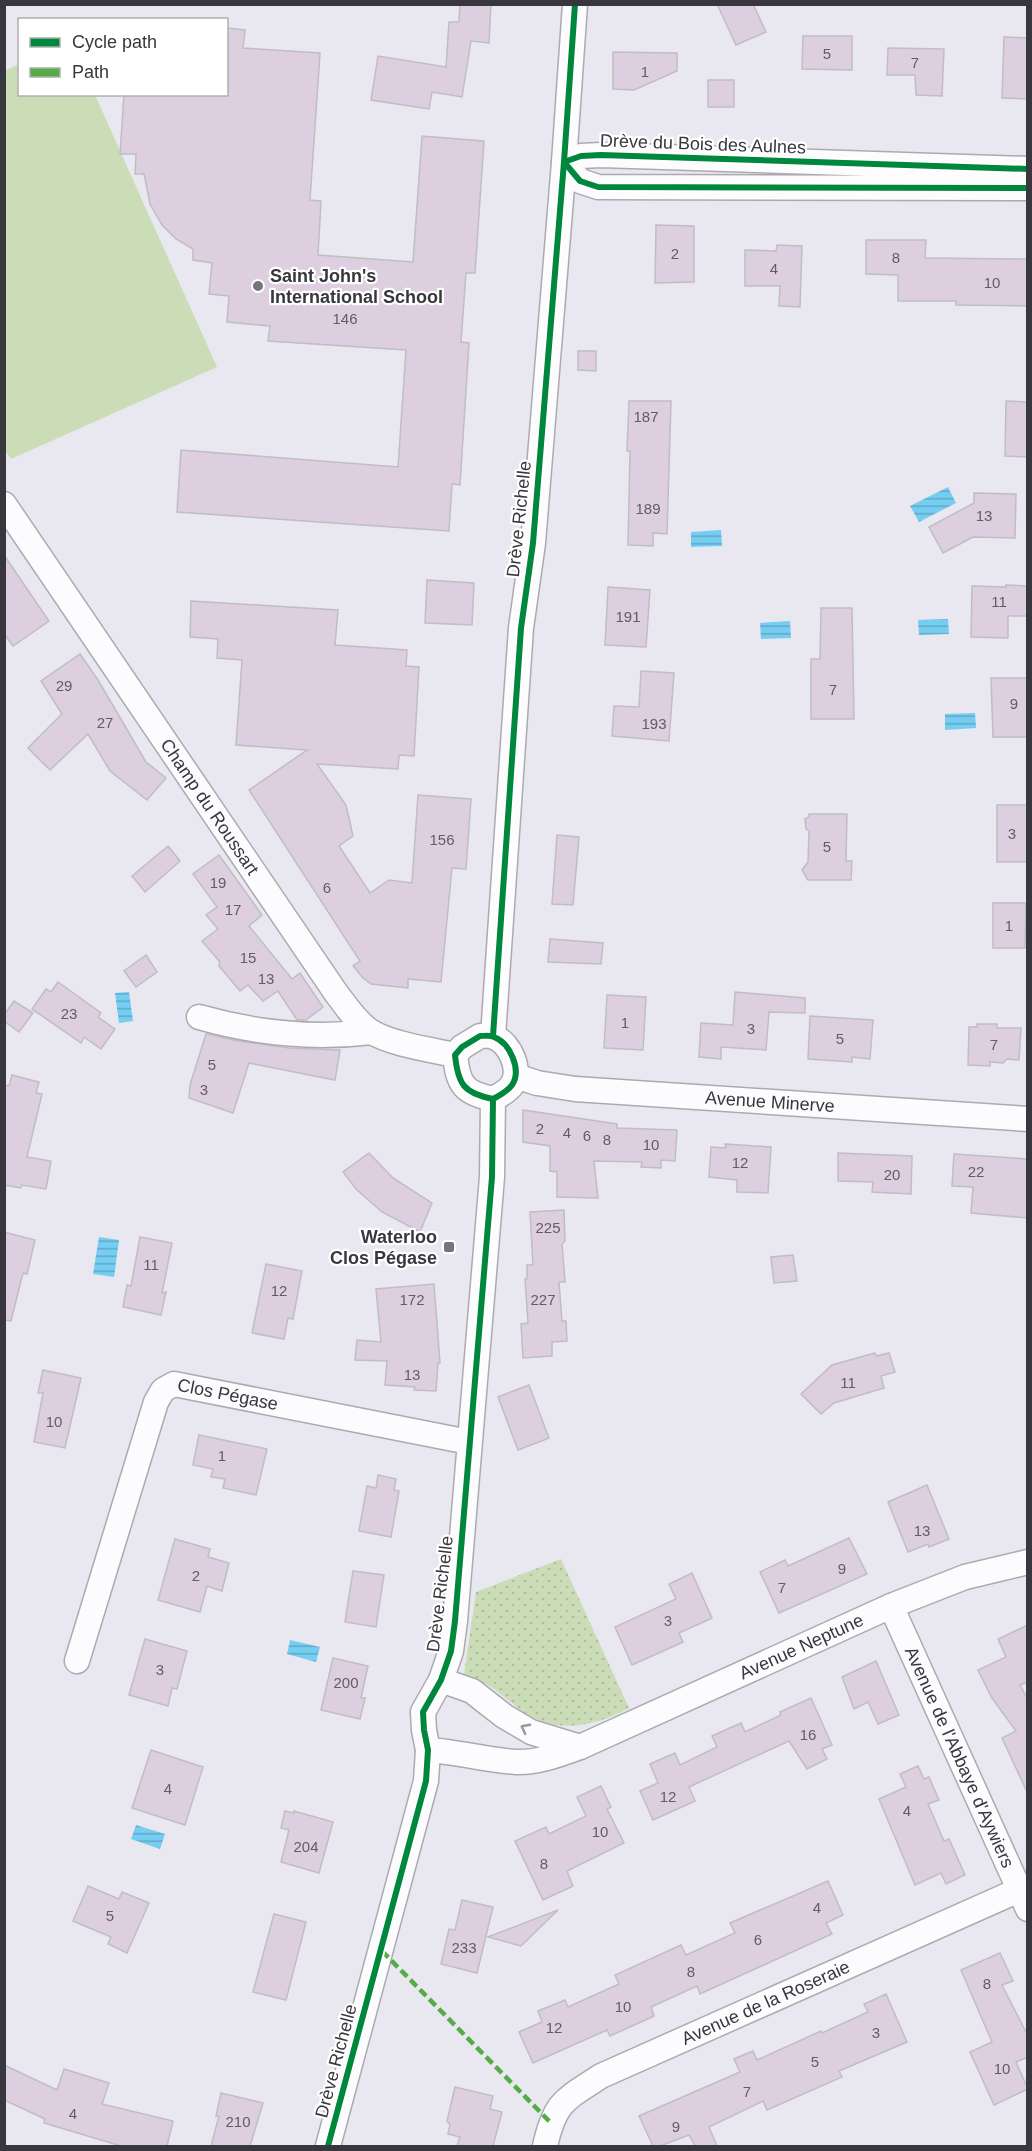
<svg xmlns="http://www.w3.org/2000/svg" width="1032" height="2151" viewBox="0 0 1032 2151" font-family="Arial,sans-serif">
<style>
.grass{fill:url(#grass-dots)}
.park{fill:#cbddb6}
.water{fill:url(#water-rules)}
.building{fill:#ddcee0;stroke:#c0bdc3;stroke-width:1.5}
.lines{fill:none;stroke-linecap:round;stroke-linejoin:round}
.minor-casing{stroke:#acaab1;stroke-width:27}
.minor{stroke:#fcfbfd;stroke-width:24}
.quiet{stroke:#55ac46;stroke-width:4.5;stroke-dasharray:9 4.5;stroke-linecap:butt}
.cycleway-casing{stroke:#fff;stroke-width:10}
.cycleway{stroke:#00873e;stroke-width:6}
.oneway{stroke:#9a999d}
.poi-dot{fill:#76757c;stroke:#fff;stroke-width:2}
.labels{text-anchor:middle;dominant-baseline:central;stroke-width:4.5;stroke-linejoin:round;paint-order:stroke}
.number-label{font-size:15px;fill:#615d66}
.street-label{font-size:18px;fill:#38373d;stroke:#fff}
.poi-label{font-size:18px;font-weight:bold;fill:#38373d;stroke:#fff;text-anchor:start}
</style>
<defs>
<pattern id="grass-dots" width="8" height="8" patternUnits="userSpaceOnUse" patternTransform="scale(1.5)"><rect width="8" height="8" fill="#cbddb6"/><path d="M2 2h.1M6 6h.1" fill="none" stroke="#afbe9d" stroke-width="1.8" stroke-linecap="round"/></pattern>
<pattern id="water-rules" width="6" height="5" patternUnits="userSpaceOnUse" patternTransform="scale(1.5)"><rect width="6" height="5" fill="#75cef1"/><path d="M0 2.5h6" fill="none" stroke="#61a8c4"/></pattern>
</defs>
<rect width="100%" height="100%" fill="#e9e7f0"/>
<path class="grass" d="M561,1559L629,1708C596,1726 557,1735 523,1712C511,1703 499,1691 486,1684C479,1681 471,1678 464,1675L476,1592Z"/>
<path class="park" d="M19,64L20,94L95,95L217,367L11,459L4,449V71Z"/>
<g class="water">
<path d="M948,487L956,503L919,522L910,506Z"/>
<path d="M721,530L722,546L691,547V532Z"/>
<path d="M948,619L949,634L919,635L918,620Z"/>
<path d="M790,621L791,638L761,639L760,623Z"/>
<path d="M975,713L976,728L945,730V714Z"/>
<path d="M129,992L133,1021L119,1023L115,993Z"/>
<path d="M99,1237L119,1240L114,1277L93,1274Z"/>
<path d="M290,1640L320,1647L316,1662L287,1654Z"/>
<path d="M136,1825L165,1834L160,1849L131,1839Z"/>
</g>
<g class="building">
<path d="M460,4H491L489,43L471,41L462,97L432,92L429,109L371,100L378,56L446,67L449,22H459Z"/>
<path d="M717,4H753L766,32L736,45Z"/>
<path d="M226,28L245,30L243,48L320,53L310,200L321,201L318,255L413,262L422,136L484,141L475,273H466L461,342L469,343L460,485L452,484L449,531L177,512L181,450L398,467L406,350L268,341L270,326L227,322L229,296L209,294L212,263L193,260V249L176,239L162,225L150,204L144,174H135L136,154H120L124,94H226Z"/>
<path d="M803,36H852V70L802,69Z"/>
<path d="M1004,37L1028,38V99L1002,98Z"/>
<path d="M888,48L944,49L942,96L916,95L915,75H887Z"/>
<path d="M613,52L677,53V71L634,90L613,89Z"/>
<rect x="708" y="80" width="26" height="27"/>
<path d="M656,225L694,226V282L655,283Z"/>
<path d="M866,240H926L925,258L1028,259V306L956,305V301H898V275L866,274Z"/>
<path d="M777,245L802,246L800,307L779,306L780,286H745V250L776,251Z"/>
<path d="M578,351H596V371L578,370Z"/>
<path d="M629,401H671L667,534L653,533V546L628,545L630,451H627Z"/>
<path d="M1006,401L1028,402V457L1005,456Z"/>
<path d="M974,493L1016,494L1015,538L973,537L943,553L929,527L974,503Z"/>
<path d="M4,555L49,621L13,646L4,634Z"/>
<path d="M427,580L474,583L472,625L425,623Z"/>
<path d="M1006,585L1028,586V616H1008V638L971,637L972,586L1006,587Z"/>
<path d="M608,587L650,590L646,647L605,645Z"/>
<path d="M191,601L338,610L335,645L407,650L406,666L419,667L414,756L399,755L398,769L317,764L346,805L353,836L339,846L370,893L389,880L412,883L418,795L471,799L466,869L452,868L441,982L408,979V988L371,984L363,978L353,966L360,961L249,790L307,750L236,745L242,660L217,658L218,639L190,637Z"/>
<path d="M821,608H852L854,719H811V659H820Z"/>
<path d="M80,654L98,680L146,762L166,778L147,800L110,771L88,734L50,770L28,748L62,714L41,681Z"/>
<path d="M641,671L674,673L669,741L612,736L614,706L639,707Z"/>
<path d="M991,678H1028V737H993Z"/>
<rect x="997" y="805" width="31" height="57"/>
<path d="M809,814H847L846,861H852L851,880H808L802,870L808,862L809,831L806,829L805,819L809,817Z"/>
<path d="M557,835L579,837L573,905L552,904Z"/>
<path d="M168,846L180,861L145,892L132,876Z"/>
<path d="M219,855L262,915L249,926L292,979L300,973L323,1007L306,1020H297L278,991L263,1001L248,985L240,991L219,966L220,962L202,941L218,929L206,915L217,907L193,874Z"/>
<path d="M993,903H1026L1025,948H993Z"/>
<path d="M550,939L603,943L601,964L548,962Z"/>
<path d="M146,955L157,972L136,987L124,971Z"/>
<path d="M58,982L101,1013L98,1017L115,1029L101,1049L84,1037L81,1043L32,1009L46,989L51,992Z"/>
<path d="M735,992L805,998V1013L769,1012L766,1050L721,1047V1059L699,1057L701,1023L733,1025Z"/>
<path d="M607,995L646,997L643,1050L604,1048Z"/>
<path d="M14,1001L33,1013L19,1032L4,1021V1015Z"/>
<path d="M810,1016L873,1020L870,1059L852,1057V1062L808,1059Z"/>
<path d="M977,1024H997V1028H1021L1019,1060L1007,1059L1003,1063L990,1062V1066L968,1065L969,1027H977Z"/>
<path d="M206,1034L239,1041L289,1048L340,1050L335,1080L249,1063L233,1113L189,1098L190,1085Z"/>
<path d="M12,1075L39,1082L36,1093L42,1094L27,1157L51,1161L46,1189L22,1185L21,1188L4,1185V1085L9,1086Z"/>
<path d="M523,1110L617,1124V1128L677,1130L675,1161L661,1160V1168L641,1167L642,1162L594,1161L598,1198L557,1197V1172L550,1171V1146L523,1142Z"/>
<path d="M725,1144L771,1147L768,1193L737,1192V1180L709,1177L711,1147L726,1148Z"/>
<path d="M369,1153L393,1178L432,1203L420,1232L382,1212L356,1189L343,1172Z"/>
<path d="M838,1153L912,1156L911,1194L872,1192L873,1182L838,1181Z"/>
<path d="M954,1154L1028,1159V1218L971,1213L973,1187L952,1186Z"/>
<path d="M564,1210L565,1241L562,1244L565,1282H559L562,1321H566L567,1341L552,1342V1356L523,1358L521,1324L528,1323L525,1279H527V1265H533L530,1212Z"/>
<path d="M4,1232L35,1240L27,1274L23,1273L11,1321L4,1320Z"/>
<path d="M140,1237L172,1243L162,1293L166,1292L161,1315L123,1307L127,1285L131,1286Z"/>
<path d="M793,1255L797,1281L774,1283L771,1257Z"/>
<path d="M266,1264L302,1271L293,1319L288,1318L284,1339L252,1333Z"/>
<path d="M434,1284L440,1363H438L436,1391L414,1390L415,1387L385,1385L387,1361L355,1360L357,1340L381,1342L376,1289Z"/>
<path d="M875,1353L876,1356L889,1353L895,1372L881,1376L884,1388L834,1403L821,1414L801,1394L832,1365Z"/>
<path d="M43,1370L81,1378L65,1448L34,1442L43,1393H38Z"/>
<path d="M529,1385L549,1438L518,1450L498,1397Z"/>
<path d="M199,1435L267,1449L256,1495L223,1488L225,1479L211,1477L213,1469L193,1465Z"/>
<path d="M378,1475L396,1479L394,1490L399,1491L391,1537L359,1531L367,1486L376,1488Z"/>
<path d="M927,1485L949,1539L929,1547L928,1544L908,1552L888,1502Z"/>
<path d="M849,1538L867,1574L779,1613L760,1572L785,1560L788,1566Z"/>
<path d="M175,1539L210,1549L208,1557L229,1563L222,1591L207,1586L200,1612L158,1600Z"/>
<path d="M353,1571L384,1575L376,1627L345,1622Z"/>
<path d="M692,1573L712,1618L679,1633L683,1642L632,1665L615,1627L676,1599L669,1584Z"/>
<path d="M1028,1625V1682L1020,1685L1028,1700V1794L1002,1738L1016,1731L992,1698L978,1670L1006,1657L998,1639Z"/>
<path d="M145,1639L187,1651L177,1689L172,1688L168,1706L129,1695Z"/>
<path d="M333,1658L368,1666L361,1698H365L360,1719L321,1710Z"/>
<path d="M876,1661L899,1715L878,1724L868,1702L854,1709L842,1677Z"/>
<path d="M811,1698L832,1745L822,1749L827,1759L807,1769L789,1741L689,1787L695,1801L653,1820L640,1791L658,1783L650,1764L675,1753L680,1765L717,1747L712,1736L741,1723L745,1732L781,1715L780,1712Z"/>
<path d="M151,1750L203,1767L185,1825L132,1808Z"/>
<path d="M918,1766L924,1779L929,1777L939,1800L928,1804L944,1841L949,1839L965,1875L946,1884L941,1873L915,1885L879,1799L906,1787L900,1774Z"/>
<path d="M601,1786L611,1807L607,1809L624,1843L567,1871L573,1886L543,1900L515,1841L546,1827L549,1834L586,1816L577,1797Z"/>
<path d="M285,1811L294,1813V1811L333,1822L319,1873L281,1862L289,1830L281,1828Z"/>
<path d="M828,1881L843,1915L826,1923L832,1934L700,1994L697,1986L651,2007L654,2016L610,2036L607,2030L533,2063L519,2032L542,2022L538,2011L565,2000L568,2007L619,1984L615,1975L681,1945L686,1955L735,1933L730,1923Z"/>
<path d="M88,1886L119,1899L122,1892L149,1903L127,1953L108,1944L111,1937L73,1921Z"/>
<path d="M462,1900L493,1907L477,1973L441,1964L449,1929L455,1930Z"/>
<path d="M558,1910L521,1946L488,1937Z"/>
<path d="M274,1914L306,1922L286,2000L253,1992Z"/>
<path d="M1000,1953L1013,1981L1002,1985L1028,2036V2057L1016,2062L1028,2089L994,2105L970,2052L992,2042L961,1970Z"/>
<path d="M886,1994L907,2042L839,2071L842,2077L767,2110L763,2101L709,2127L717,2146H695L689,2135L660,2146H653L639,2116L740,2072L734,2059L753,2051L757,2060L821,2031L822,2033L868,2012L864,2004Z"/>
<path d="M4,2065L57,2090L64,2069L109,2083L102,2104L173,2121L167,2146H121L44,2123L45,2119L4,2100Z"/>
<path d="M455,2087L493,2096L490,2109L502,2112L493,2146H457L460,2137L448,2134L450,2125L447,2121Z"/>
<path d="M221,2093L263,2103L250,2146H211L219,2116H216Z"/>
</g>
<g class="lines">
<g class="minor-casing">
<g id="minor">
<path d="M1028,169L601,155L581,156L564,162L580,181L598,187L1028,188"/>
<path id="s1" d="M4,504L336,993C347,1007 356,1022 370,1031C390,1044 432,1050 455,1055"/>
<path d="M199,1017C255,1033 314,1039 371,1032"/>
<path d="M480,1036C485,1036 491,1035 494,1037C510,1043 522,1070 512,1085C507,1092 500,1095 493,1099C464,1093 458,1085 455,1055L462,1047Z"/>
<path d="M493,1036L521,628L533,543L564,162L575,4"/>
<path id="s2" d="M516,1076L537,1083L575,1089L1028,1119"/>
<path id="s3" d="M891,1606L1028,1909"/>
<path id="s4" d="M77,1661L156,1402L163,1390L174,1384L469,1442"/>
<path d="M441,1680L472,1691L504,1716L531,1732L580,1747"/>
<path id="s5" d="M428,1750C458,1752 487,1760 516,1762C538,1763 560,1754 580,1747L891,1606L965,1577L1028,1562"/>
<path d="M328,2146L426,1781L428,1750L424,1730L423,1712L441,1680L451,1651L455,1621L492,1177L493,1099"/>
<path id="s6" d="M545,2146C555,2102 564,2100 601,2076L1019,1890"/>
</g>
</g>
<use href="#minor" class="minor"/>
<path class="quiet" d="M382,1951L550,2122"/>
<g class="cycleway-casing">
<g id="cycleway">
<path d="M1028,169L601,155L581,156L564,162L580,181L598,187L1028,188"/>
<path d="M480,1036C485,1036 491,1035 494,1037C510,1043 522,1070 512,1085C507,1092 500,1095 493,1099C464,1093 458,1085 455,1055L462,1047Z"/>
<path d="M493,1036L521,628L533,543L564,162L575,4"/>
<path d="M328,2146L426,1781L428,1750L424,1730L423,1712L441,1680L451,1651L455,1621L492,1177L493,1099"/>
</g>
</g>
<use href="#cycleway" class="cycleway"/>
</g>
<defs><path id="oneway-chevron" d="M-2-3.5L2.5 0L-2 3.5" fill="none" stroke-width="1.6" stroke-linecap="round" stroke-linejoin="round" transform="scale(1.5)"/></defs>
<use class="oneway" href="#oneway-chevron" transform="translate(525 1728) rotate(-152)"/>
<g class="poi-dot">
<circle cx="258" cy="286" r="6"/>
<rect x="443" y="1241" width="12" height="12" rx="3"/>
</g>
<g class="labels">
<g class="number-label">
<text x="827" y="53">5</text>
<text x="915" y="62">7</text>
<text x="645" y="71">1</text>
<text x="675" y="253">2</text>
<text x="896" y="257">8</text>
<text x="774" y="268">4</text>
<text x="992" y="282">10</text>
<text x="345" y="318">146</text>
<text x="646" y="416">187</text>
<text x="648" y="508">189</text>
<text x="984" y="515">13</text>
<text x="999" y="601">11</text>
<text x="628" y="616">191</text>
<text x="64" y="685">29</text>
<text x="833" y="689">7</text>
<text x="1014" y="703">9</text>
<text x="105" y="722">27</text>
<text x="654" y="723">193</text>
<text x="1012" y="833">3</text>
<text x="442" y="839">156</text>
<text x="827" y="846">5</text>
<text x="218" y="882">19</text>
<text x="327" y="887">6</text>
<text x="233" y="909">17</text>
<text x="1009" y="925">1</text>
<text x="248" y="957">15</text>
<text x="266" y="978">13</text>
<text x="69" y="1013">23</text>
<text x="625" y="1022">1</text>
<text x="751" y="1028">3</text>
<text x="840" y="1038">5</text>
<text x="994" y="1044">7</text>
<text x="212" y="1064">5</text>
<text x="204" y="1089">3</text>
<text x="540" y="1128">2</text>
<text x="567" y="1132">4</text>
<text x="587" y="1135">6</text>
<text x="607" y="1139">8</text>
<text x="651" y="1144">10</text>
<text x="740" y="1162">12</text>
<text x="976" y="1171">22</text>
<text x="892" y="1174">20</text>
<text x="548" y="1227">225</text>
<text x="151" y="1264">11</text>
<text x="279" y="1290">12</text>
<text x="412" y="1299">172</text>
<text x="543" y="1299">227</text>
<text x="412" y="1374">13</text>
<text x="848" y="1382">11</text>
<text x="54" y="1421">10</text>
<text x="222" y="1455">1</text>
<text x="922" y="1530">13</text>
<text x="842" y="1568">9</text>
<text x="196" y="1575">2</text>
<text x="782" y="1587">7</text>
<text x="668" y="1620">3</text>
<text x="160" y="1669">3</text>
<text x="346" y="1682">200</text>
<text x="808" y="1734">16</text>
<text x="168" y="1788">4</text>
<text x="668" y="1796">12</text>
<text x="907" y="1810">4</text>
<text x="600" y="1831">10</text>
<text x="306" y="1846">204</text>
<text x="544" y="1863">8</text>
<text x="817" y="1907">4</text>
<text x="110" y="1915">5</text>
<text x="758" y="1939">6</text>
<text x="464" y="1947">233</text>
<text x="691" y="1971">8</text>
<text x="987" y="1983">8</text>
<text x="623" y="2006">10</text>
<text x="554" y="2027">12</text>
<text x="876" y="2032">3</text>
<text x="815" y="2061">5</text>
<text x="1002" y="2068">10</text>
<text x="747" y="2091">7</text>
<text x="73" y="2113">4</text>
<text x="238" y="2121">210</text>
<text x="676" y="2126">9</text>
</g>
<g class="street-label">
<text transform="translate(703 144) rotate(2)">Drève du Bois des Aulnes</text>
<text transform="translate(519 519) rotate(-84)">Drève Richelle</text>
<text stroke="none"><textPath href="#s1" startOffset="366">Champ du Roussart</textPath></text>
<text stroke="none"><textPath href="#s2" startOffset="256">Avenue Minerve</textPath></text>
<text stroke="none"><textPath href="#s4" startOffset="352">Clos Pégase</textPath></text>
<text transform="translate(440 1594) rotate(-83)">Drève Richelle</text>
<text stroke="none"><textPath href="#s5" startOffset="398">Avenue Neptune</textPath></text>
<text stroke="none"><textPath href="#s3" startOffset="166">Avenue de l'Abbaye d'Aywiers</textPath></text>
<text stroke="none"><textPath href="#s6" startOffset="274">Avenue de la Roseraie</textPath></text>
<text transform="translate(336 2061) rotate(-75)">Drève Richelle</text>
</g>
<g class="poi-label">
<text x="270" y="276">Saint John's<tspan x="270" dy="21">International School</tspan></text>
<text x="437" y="1237" text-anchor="end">Waterloo<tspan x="437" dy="21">Clos Pégase</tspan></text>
</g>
</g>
<rect width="1032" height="2151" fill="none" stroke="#38373d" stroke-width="12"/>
<rect x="18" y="18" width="210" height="78" fill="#ffffff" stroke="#afafb1" stroke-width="1.5"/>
<rect x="30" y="38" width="30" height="9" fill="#00873e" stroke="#afafb1" stroke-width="1.5"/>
<text x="72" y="48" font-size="18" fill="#38373d">Cycle path</text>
<rect x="30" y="68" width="30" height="9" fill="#55ac46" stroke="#afafb1" stroke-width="1.5"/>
<text x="72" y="78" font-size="18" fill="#38373d">Path</text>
</svg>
